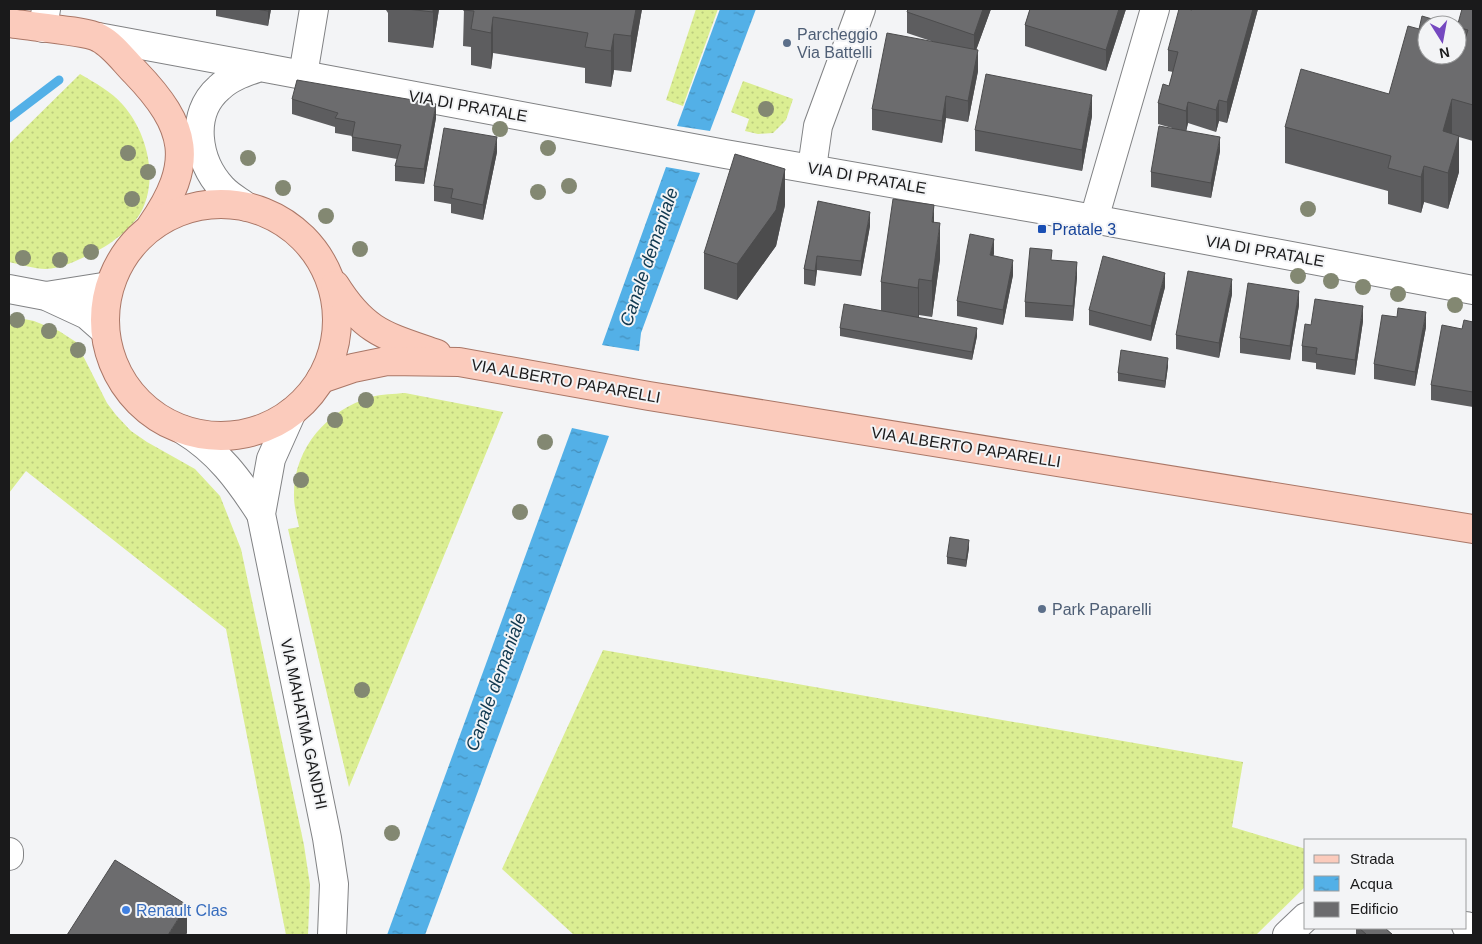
<svg xmlns="http://www.w3.org/2000/svg" width="1482" height="944" viewBox="0 0 1482 944" font-family="Helvetica,sans-serif">
<style>
.grass{fill:url(#grass-dots)}
.water{fill:url(#water-ripples)}
.lines{fill:none;stroke-linecap:round;stroke-linejoin:round}
.stream{stroke:#53b0e7;stroke-width:9}
.minor-casing{stroke:#818284;stroke-width:30}
.major-casing{stroke:#aa7767;stroke-width:30}
.minor{stroke:#fff;stroke-width:28}
.major{stroke:#fbcbbc;stroke-width:28}
.tree{fill:#838872}
.wall{fill:#5d5d5f}
.shaded-wall{fill:#4c4c4d}
.building{fill:#6c6c6e;stroke:#4c4c4d}
.service-dot{fill:#5c6f8a;stroke:#f3f4f6;stroke-width:2}
.transit-dot{fill:#1a4fb4;stroke:#f3f4f6;stroke-width:2}
.shop-dot{fill:#3f7fe0;stroke:#f3f4f6;stroke-width:2}
.labels{text-anchor:middle;dominant-baseline:central;stroke-width:4;stroke-linejoin:round;paint-order:stroke}
.service-label{font-size:16px;fill:#4e5e75;stroke:#f3f4f6;text-anchor:start}
.street-label{font-size:16px;fill:#1a1a1b;stroke:#f3f4f6}
.transit-label{font-size:16px;fill:#164399;stroke:#f3f4f6;text-anchor:start}
.shop-label{font-size:16px;fill:#366cbe;stroke:#f3f4f6;text-anchor:start}
.water-label{font-size:18px;font-style:italic;fill:#113950;stroke:#f3f4f6}
</style>
<defs>
<pattern id="grass-dots" width="8" height="8" patternUnits="userSpaceOnUse" patternTransform="scale(1.25)"><rect width="8" height="8" fill="#dbee92"/><path d="M2 2h.1M6 6h.1" fill="none" stroke="#bbcc7d" stroke-width="1.8" stroke-linecap="round"/></pattern>
<pattern id="water-ripples" width="26" height="14" patternUnits="userSpaceOnUse" patternTransform="scale(1.25)"><rect width="26" height="14" fill="#53b0e7"/><path d="M2 4q2-2 4 0t4 0M15 11q2-2 4 0t4 0" fill="none" stroke="#448eba"/></pattern>
</defs>
<rect width="100%" height="100%" fill="#f3f4f6"/>
<g class="grass">
<path d="M696,9H718L683,106L666,100Z"/>
<path d="M80,74C95,83 111,91 123,105C146,131 158,175 143,208C134,228 109,246 89,255C78,260 59,269 46,269C34,269 20,264 9,262V144Z"/>
<path d="M743,81L793,99L786,120L773,133L758,134L745,131L749,119L731,112Z"/>
<path d="M9,316L34,321L59,331L76,342L107,403L116,415L131,431L147,442L195,469L220,496L241,549L304,845L310,885L308,935H286L226,629L26,471L9,493Z"/>
<path d="M405,393L503,412L349,787L288,529L299,527C297,517 294,506 294,496C293,449 327,410 371,397C382,394 394,394 405,393Z"/>
<path d="M603,650L1243,762L1232,827L1306,849V886L1256,935H574L502,869Z"/>
</g>
<g class="water">
<path d="M720,9H756L710,131L677,126Z"/>
<path d="M666,167L700,173L641,333L639,351L602,345Z"/>
<path d="M572,428L609,436L425,935H387Z"/>
</g>
<g class="lines">
<path class="stream" d="M9,118L59,80"/>
<g class="minor-casing">
<g id="minor">
<path d="M43,28L46,9"/>
<path d="M98,37L260,67"/>
<path d="M303,75L314,9"/>
<path d="M812,168L818,126L861,9"/>
<path d="M247,207C239,201 229,196 222,188C197,161 189,114 219,88C230,77 246,72 260,67L725,154L1045,210L1473,290"/>
<path d="M1094,219L1155,9"/>
<path d="M9,289L46,296L87,315L104,330"/>
<path d="M46,296L109,286"/>
<path d="M292,412L271,459L261,514L327,838L334,884L332,935"/>
<path d="M183,430C218,451 239,480 261,514"/>
<path d="M9,852V856"/>
<path d="M1466,926L1473,928"/>
<path d="M1287,935L1306,917"/>
</g>
</g>
<g class="major-casing">
<g id="major">
<path d="M9,23C25,26 88,31 99,38C113,45 124,61 135,72C188,127 195,163 151,226"/>
<circle cx="221" cy="320" r="116"/>
<path d="M335,285C365,333 386,336 437,354"/>
<path d="M321,379L353,368L387,361L459,362L649,396L1473,529"/>
</g>
</g>
<use href="#minor" class="minor"/>
<use href="#major" class="major"/>
</g>
<g class="tree">
<circle cx="766" cy="109" r="8"/>
<circle cx="500" cy="129" r="8"/>
<circle cx="548" cy="148" r="8"/>
<circle cx="128" cy="153" r="8"/>
<circle cx="248" cy="158" r="8"/>
<circle cx="148" cy="172" r="8"/>
<circle cx="569" cy="186" r="8"/>
<circle cx="283" cy="188" r="8"/>
<circle cx="538" cy="192" r="8"/>
<circle cx="132" cy="199" r="8"/>
<circle cx="1308" cy="209" r="8"/>
<circle cx="326" cy="216" r="8"/>
<circle cx="360" cy="249" r="8"/>
<circle cx="91" cy="252" r="8"/>
<circle cx="23" cy="258" r="8"/>
<circle cx="60" cy="260" r="8"/>
<circle cx="1298" cy="276" r="8"/>
<circle cx="1331" cy="281" r="8"/>
<circle cx="1363" cy="287" r="8"/>
<circle cx="1398" cy="294" r="8"/>
<circle cx="1455" cy="305" r="8"/>
<circle cx="17" cy="320" r="8"/>
<circle cx="49" cy="331" r="8"/>
<circle cx="78" cy="350" r="8"/>
<circle cx="366" cy="400" r="8"/>
<circle cx="335" cy="420" r="8"/>
<circle cx="545" cy="442" r="8"/>
<circle cx="301" cy="480" r="8"/>
<circle cx="520" cy="512" r="8"/>
<circle cx="362" cy="690" r="8"/>
<circle cx="392" cy="833" r="8"/>
</g>
<g class="wall">
<path d="M216,9H271L268,26L216,16Z"/>
<path d="M370,9H439L433,48L388,42V13L386,10Z"/>
<path d="M464,9H642L631,72L614,70L611,87L585,83V68L493,53L491,69L471,65V47L463,46Z"/>
<path d="M908,9H991L976,50L978,71L968,122L946,118L942,143L872,130V109L934,42L907,33V12Z"/>
<path d="M1030,9H1126L1106,71L1025,46V25Z"/>
<path d="M1258,9L1227,123L1219,121L1216,132L1188,123L1186,131L1220,151L1211,198L1151,187V172L1172,128L1158,124V103L1169,86L1173,72L1168,71V50L1192,10Z"/>
<path d="M1473,9V141L1459,137V172L1448,209L1424,202L1421,213L1388,204V191L1285,163V127L1389,94L1419,29L1427,25L1457,55V27Z"/>
<path d="M292,99L436,118L424,184L395,181V166L397,159L352,151V136L335,133V127L292,114Z"/>
<path d="M1092,116L1082,171L975,151V130Z"/>
<path d="M497,152L483,220L451,213V204L434,201V186Z"/>
<path d="M818,201L870,226L861,276L817,270L815,286L804,284V269Z"/>
<path d="M785,205L776,246L737,300L704,289V253Z"/>
<path d="M934,222L940,259L932,317L919,315V318L977,336L972,360L840,336V328L881,311V282Z"/>
<path d="M994,254L993,256L1013,275L1003,325L957,316V301Z"/>
<path d="M1052,260L1077,277L1073,321L1025,317V302Z"/>
<path d="M1165,287L1151,341L1089,325V310Z"/>
<path d="M1232,294L1219,358L1176,349V335Z"/>
<path d="M1299,305L1290,360L1240,353V338Z"/>
<path d="M1363,321L1355,375L1316,369V363L1302,361V346L1311,325Z"/>
<path d="M1473,322V407L1431,400V385L1462,329Z"/>
<path d="M1426,327L1415,386L1374,379V364Z"/>
<path d="M1168,366L1165,388L1118,381V373Z"/>
<path d="M969,548L966,567L947,564V557Z"/>
<path d="M1356,928H1385L1393,935H1356Z"/>
</g>
<g class="shaded-wall">
<path d="M269,9H271L268,26V11Z"/>
<path d="M433,9H439L433,48Z"/>
<path d="M636,9H642L631,72V36Z"/>
<path d="M983,9H991L974,56V35Z"/>
<path d="M1119,9H1126L1106,71V50Z"/>
<path d="M1253,9H1258L1227,123V102Z"/>
<path d="M493,17V53L491,69V33Z"/>
<path d="M614,34V70L611,87V51Z"/>
<path d="M978,50V71L968,122V101Z"/>
<path d="M1092,95V116L1082,171V150Z"/>
<path d="M946,96V118L942,143V121Z"/>
<path d="M1452,99V135L1443,131Z"/>
<path d="M1219,100V121L1216,132V110Z"/>
<path d="M1188,102V123L1186,132V111Z"/>
<path d="M436,104V118L424,184V169Z"/>
<path d="M1459,136V172L1448,209V173Z"/>
<path d="M497,137V152L483,220V205Z"/>
<path d="M1220,137V151L1211,198V183Z"/>
<path d="M1424,166V202L1421,213V177Z"/>
<path d="M785,169V205L776,246L737,300V264Z"/>
<path d="M934,205V241L932,222Z"/>
<path d="M870,212V226L861,276V261Z"/>
<path d="M940,223V259L932,317V281Z"/>
<path d="M994,239V254L990,270V255Z"/>
<path d="M817,256V270L815,286V271Z"/>
<path d="M1013,260V275L1003,325V310Z"/>
<path d="M1077,262V277L1073,321V306Z"/>
<path d="M1165,273V287L1151,341V326Z"/>
<path d="M919,279V315L918,324V288Z"/>
<path d="M1232,279V294L1219,358V343Z"/>
<path d="M1299,291V305L1290,360V346Z"/>
<path d="M1363,306V321L1355,375V360Z"/>
<path d="M1426,312V327L1415,386V372Z"/>
<path d="M977,328V336L972,360V352Z"/>
<path d="M1168,358V366L1165,388V381Z"/>
<path d="M969,540V548L966,567V560Z"/>
<path d="M187,905V933L186,935H168Z"/>
</g>
<g class="building">
<path d="M256,9H269L268,11Z"/>
<path d="M407,9H433V12Z"/>
<path d="M464,9H636L631,36L614,34L611,51L585,47L588,33L493,17L491,33L471,29L474,11L463,10Z"/>
<path d="M908,9H983L974,35L907,12Z"/>
<path d="M1030,9H1119L1106,50L1025,25Z"/>
<path d="M1179,9H1188L1192,10L1193,9H1253L1227,102L1219,100L1216,110L1188,102L1186,111L1158,103L1163,84L1169,86L1178,52L1168,50Z"/>
<path d="M1462,9H1473V105L1452,99L1443,131L1459,136L1448,173L1424,166L1421,177L1388,168L1391,156L1285,127L1301,69L1389,94L1408,26L1419,29L1422,16L1452,25H1427V55H1457V43L1463,45L1468,30L1457,27Z"/>
<path d="M887,33L978,50L968,101L946,96L942,121L872,109Z"/>
<path d="M986,74L1092,95L1082,150L975,130Z"/>
<path d="M297,80L436,104L424,169L395,166L401,145L352,137L355,122L335,118L338,113L292,99Z"/>
<path d="M1159,126L1220,137L1211,183L1151,172Z"/>
<path d="M444,128L497,137L483,205L451,198L453,189L434,186Z"/>
<path d="M735,154L785,169L776,210L737,264L704,253Z"/>
<path d="M893,199L934,205L932,222L940,223L932,281L919,279L918,288L881,282Z"/>
<path d="M818,201L870,212L861,261L817,256L815,271L804,269Z"/>
<path d="M970,234L994,239L990,255L1013,260L1003,310L957,301Z"/>
<path d="M1030,248L1052,250L1051,260L1077,262L1073,306L1025,302Z"/>
<path d="M1103,256L1165,273L1151,326L1089,310Z"/>
<path d="M1188,271L1232,279L1219,343L1176,335Z"/>
<path d="M1248,283L1299,291L1290,346L1240,338Z"/>
<path d="M1315,299L1363,306L1355,360L1316,354L1317,348L1302,346L1305,324L1311,325Z"/>
<path d="M844,304L977,328L972,352L840,328Z"/>
<path d="M1398,308L1426,312L1415,372L1374,364L1382,315L1397,317Z"/>
<path d="M1464,320L1473,322V392L1431,385L1442,325L1462,329Z"/>
<path d="M1121,350L1168,358L1165,381L1118,373Z"/>
<path d="M950,537L969,540L966,560L947,557Z"/>
<path d="M115,860L187,905L168,935H67Z"/>
<path d="M1359,928H1385L1393,935H1367Z"/>
</g>
<g class="service-dot">
<circle cx="787" cy="43" r="5"/>
<circle cx="1042" cy="609" r="5"/>
</g>
<rect class="transit-dot" x="1037" y="224" width="10" height="10" rx="2.5"/>
<circle class="shop-dot" cx="126" cy="910" r="5"/>
<g class="labels">
<g class="service-label">
<text x="797" y="34">Parcheggio<tspan x="797" dy="18">Via Battelli</tspan></text>
<text x="1052" y="609">Park Paparelli</text>
</g>
<g class="street-label">
<text transform="translate(468 106) rotate(10)">VIA DI PRATALE</text>
<text transform="translate(867 178) rotate(10)">VIA DI PRATALE</text>
<text transform="translate(1265 251) rotate(10)">VIA DI PRATALE</text>
<text transform="translate(566 381) rotate(10)">VIA ALBERTO PAPARELLI</text>
<text transform="translate(966 447) rotate(9)">VIA ALBERTO PAPARELLI</text>
<text transform="translate(304 724) rotate(78)">VIA MAHATMA GANDHI</text>
</g>
<g class="transit-label">
<text x="1052" y="229">Pratale 3</text>
</g>
<g class="shop-label">
<text x="136" y="910">Renault Clas</text>
</g>
<g class="water-label">
<text transform="translate(649 257) rotate(-71)">Canale demaniale</text>
<text transform="translate(496 682) rotate(-70)">Canale demaniale</text>
</g>
</g>
<rect width="1482" height="944" fill="none" stroke="#1a1a1b" stroke-width="20"/>
<rect x="1304" y="839" width="162" height="90" fill="#f3f4f6" stroke="#9c9d9e"/>
<rect x="1314" y="855" width="25" height="8" fill="#fbcbbc" stroke="#9c9d9e"/>
<text x="1350" y="864" font-size="15" fill="#1a1a1b">Strada</text>
<rect x="1314" y="876" width="25" height="15" fill="url(#water-ripples)" stroke="#9c9d9e"/>
<text x="1350" y="889" font-size="15" fill="#1a1a1b">Acqua</text>
<rect x="1314" y="902" width="25" height="15" fill="#6c6c6e" stroke="#9c9d9e"/>
<text x="1350" y="914" font-size="15" fill="#1a1a1b">Edificio</text>
<g transform="translate(1442 40) rotate(169)"><circle r="24" fill="#f3f4f6" stroke="#9c9d9e"/>
<path d="M0-4L9 19L0 12L-9 19Z" fill="#7548c0"/>
<text y="-8" font-size="14" font-weight="bold" text-anchor="middle" fill="#1a1a1b">N</text>
</g>
</svg>
